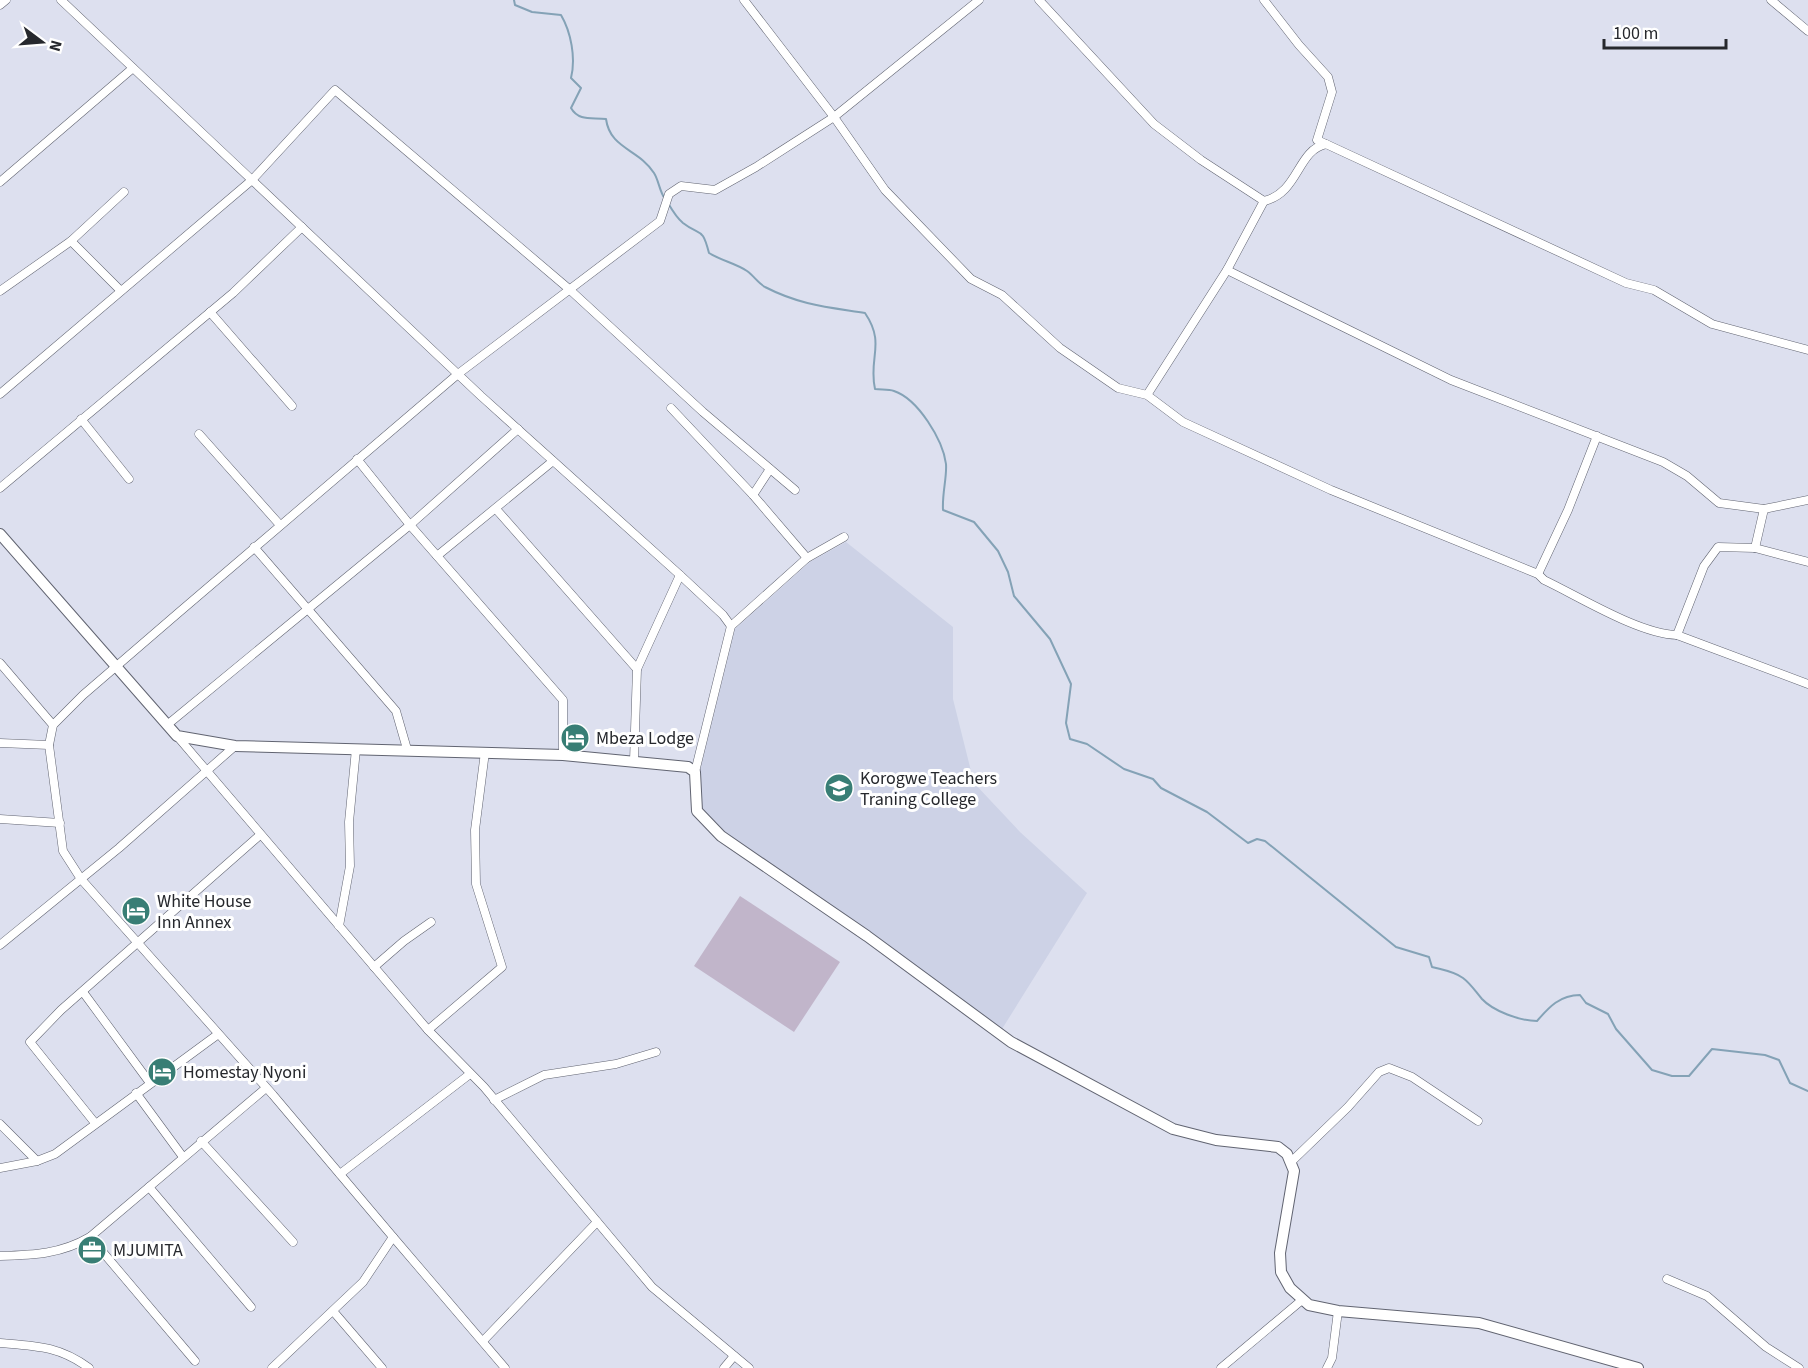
<svg xmlns="http://www.w3.org/2000/svg" width="1808" height="1368" viewBox="0 0 1808 1368" font-family="'Source Sans 3',sans-serif">
<style>
.built{fill:#cdd2e6}
.pitch{fill:#c1b5ca}
.lines{fill:none;stroke-linecap:round;stroke-linejoin:round}
.stream{stroke:#84a2b6;stroke-width:2}
.street-casing{stroke:#616471;stroke-width:9}
.secondary-casing{stroke:#616471;stroke-width:12}
.street{stroke:#fff;stroke-width:8}
.secondary{stroke:#fff;stroke-width:10}
.labels{text-anchor:middle;dominant-baseline:central;stroke-width:6;stroke-linejoin:round;paint-order:stroke}
.poi-label{font-size:18px;fill:#26282d;stroke:#fff;text-anchor:start}
</style>
<rect width="100%" height="100%" fill="#dde0ef"/>
<path class="built" d="M846,542L953,627V699L974,783L1020,832L1087,893L1002,1029L870,932L725,832L702,809L700,771L735,629L810,562Z"/>
<path class="pitch" d="M740,896L840,962L794,1032L694,966Z"/>
<g class="lines">
<g class="stream">
<path d="M514,0L515,5L532,12L561,15C571,32 576,58 571,78L581,88L571,108C579,122 593,117 606,119C610,149 639,149 654,173C659,181 659,190 665,199"/>
<path d="M668,203C672,210 677,218 683,223C701,237 702,226 709,253C722,261 735,263 747,271C754,276 758,283 765,287C800,305 827,307 865,313C886,344 868,358 875,389C881,390 888,389 894,391C918,399 943,440 946,464C947,478 942,493 943,510L974,522L998,551L1008,572L1014,596L1050,639L1071,684L1066,723L1070,739L1087,744L1124,769L1153,779L1161,788L1207,812L1248,843L1257,839L1265,841L1396,947L1429,957L1432,967C1443,970 1453,971 1463,978C1471,984 1475,991 1482,999C1493,1011 1520,1021 1537,1021C1549,1007 1560,995 1580,995L1586,1003L1608,1014L1616,1029L1652,1070L1672,1076H1689L1712,1049L1765,1055L1779,1060L1790,1083L1808,1091"/>
</g>
<g class="street-casing">
<g id="street">
<path d="M61,0L481,396L680,575L723,615L731,626"/>
<path d="M744,0L834,117L885,190L971,279L1002,295L1060,348L1118,388L1147,395L1183,422L1331,490L1538,574L1544,580C1580,597 1639,634 1677,635L1808,684"/>
<path d="M1039,0L1154,124L1201,160L1264,201C1299,193 1297,150 1326,144L1626,283L1654,290L1712,324L1808,350"/>
<path d="M1264,0L1299,45L1328,77L1332,92L1317,140L1326,144"/>
<path d="M1771,0L1808,31"/>
<path d="M0,5L6,0"/>
<path d="M0,182L133,68"/>
<path d="M71,241L124,192"/>
<path d="M1227,270L1451,380L1663,462L1687,476L1719,503L1764,509L1808,500"/>
<path d="M0,291L71,241L120,290"/>
<path d="M210,312L292,406"/>
<path d="M0,394L252,180L335,90L569,289L703,412L795,490"/>
<path d="M1147,395L1227,270L1264,201"/>
<path d="M671,408L753,495L807,558"/>
<path d="M81,419L129,479"/>
<path d="M199,434L280,525"/>
<path d="M357,459L410,525L563,700V755"/>
<path d="M0,488L233,293L302,227"/>
<path d="M753,495L770,469"/>
<path d="M496,509L637,669"/>
<path d="M254,547L396,711L407,749"/>
<path d="M1755,548L1764,509"/>
<path d="M437,556L553,461"/>
<path d="M1538,574L1568,510L1597,436"/>
<path d="M1677,635L1704,566L1718,547L1755,548L1808,562"/>
<path d="M0,663L53,725"/>
<path d="M167,725L410,525L518,429"/>
<path d="M177,736L428,1030L484,1087L652,1287L749,1368"/>
<path d="M0,743L49,745"/>
<path d="M634,761L637,669L680,575"/>
<path d="M695,772L731,626L807,558L844,537"/>
<path d="M0,819L60,823"/>
<path d="M339,926L350,866L349,822L356,749"/>
<path d="M0,945L119,848L235,746"/>
<path d="M374,967L404,941L431,922"/>
<path d="M83,992L150,1083"/>
<path d="M428,1030L502,967L476,884L475,830L485,752"/>
<path d="M136,1093L183,1157"/>
<path d="M494,1100L544,1075L616,1064L656,1052"/>
<path d="M95,1123L30,1042L61,1010L260,835"/>
<path d="M0,1124L37,1161"/>
<path d="M201,1141L293,1242"/>
<path d="M1292,1161L1348,1107L1379,1072L1389,1068L1412,1077L1478,1121"/>
<path d="M0,1168L37,1161L55,1154L217,1035"/>
<path d="M340,1174L470,1074"/>
<path d="M149,1187L251,1307"/>
<path d="M90,1237L195,1361"/>
<path d="M393,1237L505,1368"/>
<path d="M0,1256C34,1255 61,1254 90,1237L266,1088"/>
<path d="M1667,1279L1707,1296L1766,1347L1799,1368"/>
<path d="M333,1311L382,1368"/>
<path d="M483,1341L597,1222"/>
<path d="M0,1343C36,1346 59,1346 89,1368"/>
<path d="M272,1368L363,1282L393,1237L273,1095L81,879L63,851L49,745L53,725L83,695L177,614L458,374L660,221L669,194L681,186L715,190L756,167L834,117L979,0"/>
<path d="M724,1368L734,1356"/>
<path d="M1221,1368L1302,1300"/>
<path d="M1327,1368L1332,1358L1338,1311"/>
</g>
</g>
<g class="secondary-casing">
<path id="secondary" d="M0,534L177,736L235,746L563,755L688,767L695,772L697,811L721,836L867,936L1011,1042L1173,1129L1216,1140L1278,1147L1287,1154L1294,1171L1280,1253L1281,1272L1290,1288L1309,1305L1338,1311L1479,1323L1638,1368"/>
</g>
<use href="#street" class="street"/>
<use href="#secondary" class="secondary"/>
</g>
<defs>
<g id="hotel-disc" transform="scale(1.5)"><circle r="9.5" fill="#387e75" stroke="#fff"/><path d="M-6-4.5h1.5V1H6V5H4.5V3h-9V5H-6ZM-4 0a1.8 1.8 0 1 1 3.6 0ZM.5 0V-2.5h3Q6-2.5 6 0Z" fill="#fff"/></g>
<g id="university-disc" transform="scale(1.5)"><circle r="9.5" fill="#387e75" stroke="#fff"/><path d="M0-5L7-2L0 1L-7-2ZM-4 1L0 2.5L4 1V4Q0 6-4 4Z" fill="#fff"/></g>
<g id="office-disc" transform="scale(1.5)"><circle r="9.5" fill="#387e75" stroke="#fff"/><path d="M-6-3h4V-5.5h4V-3h4V5H-6ZM-1-4.5V-3h2v-1.5ZM-6 0V1H6V0Z" fill="#fff"/></g>
</defs>
<g fill-rule="evenodd">
<use href="#hotel-disc" x="575" y="738"/>
<use href="#university-disc" x="839" y="788"/>
<use href="#hotel-disc" x="136" y="911"/>
<use href="#hotel-disc" x="162" y="1072"/>
<use href="#office-disc" x="92" y="1250"/>
</g>
<g class="labels">
<g class="poi-label">
<text x="596" y="738">Mbeza Lodge</text>
<text x="860" y="778">Korogwe Teachers<tspan x="860" dy="21">Traning College</tspan></text>
<text x="157" y="901">White House<tspan x="157" dy="21">Inn Annex</tspan></text>
<text x="183" y="1072">Homestay Nyoni</text>
<text x="113" y="1250">MJUMITA</text>
</g>
</g>
<g transform="translate(42 42) rotate(106)" stroke="#ffffff" stroke-width="4.5" paint-order="stroke">
<path d="M0-4.5L10 22L0 15L-10 22Z" fill="#26282d"/>
<text y="-9" font-size="16" font-weight="bold" text-anchor="middle" fill="#26282d">N</text>
</g>
<path d="M1604 39v9h122v-9" fill="none" stroke="#26282d" stroke-width="3"/>
<text x="1613" y="39" font-size="18" fill="#26282d" stroke="#ffffff" stroke-width="4.5" paint-order="stroke">100 m</text>
</svg>
